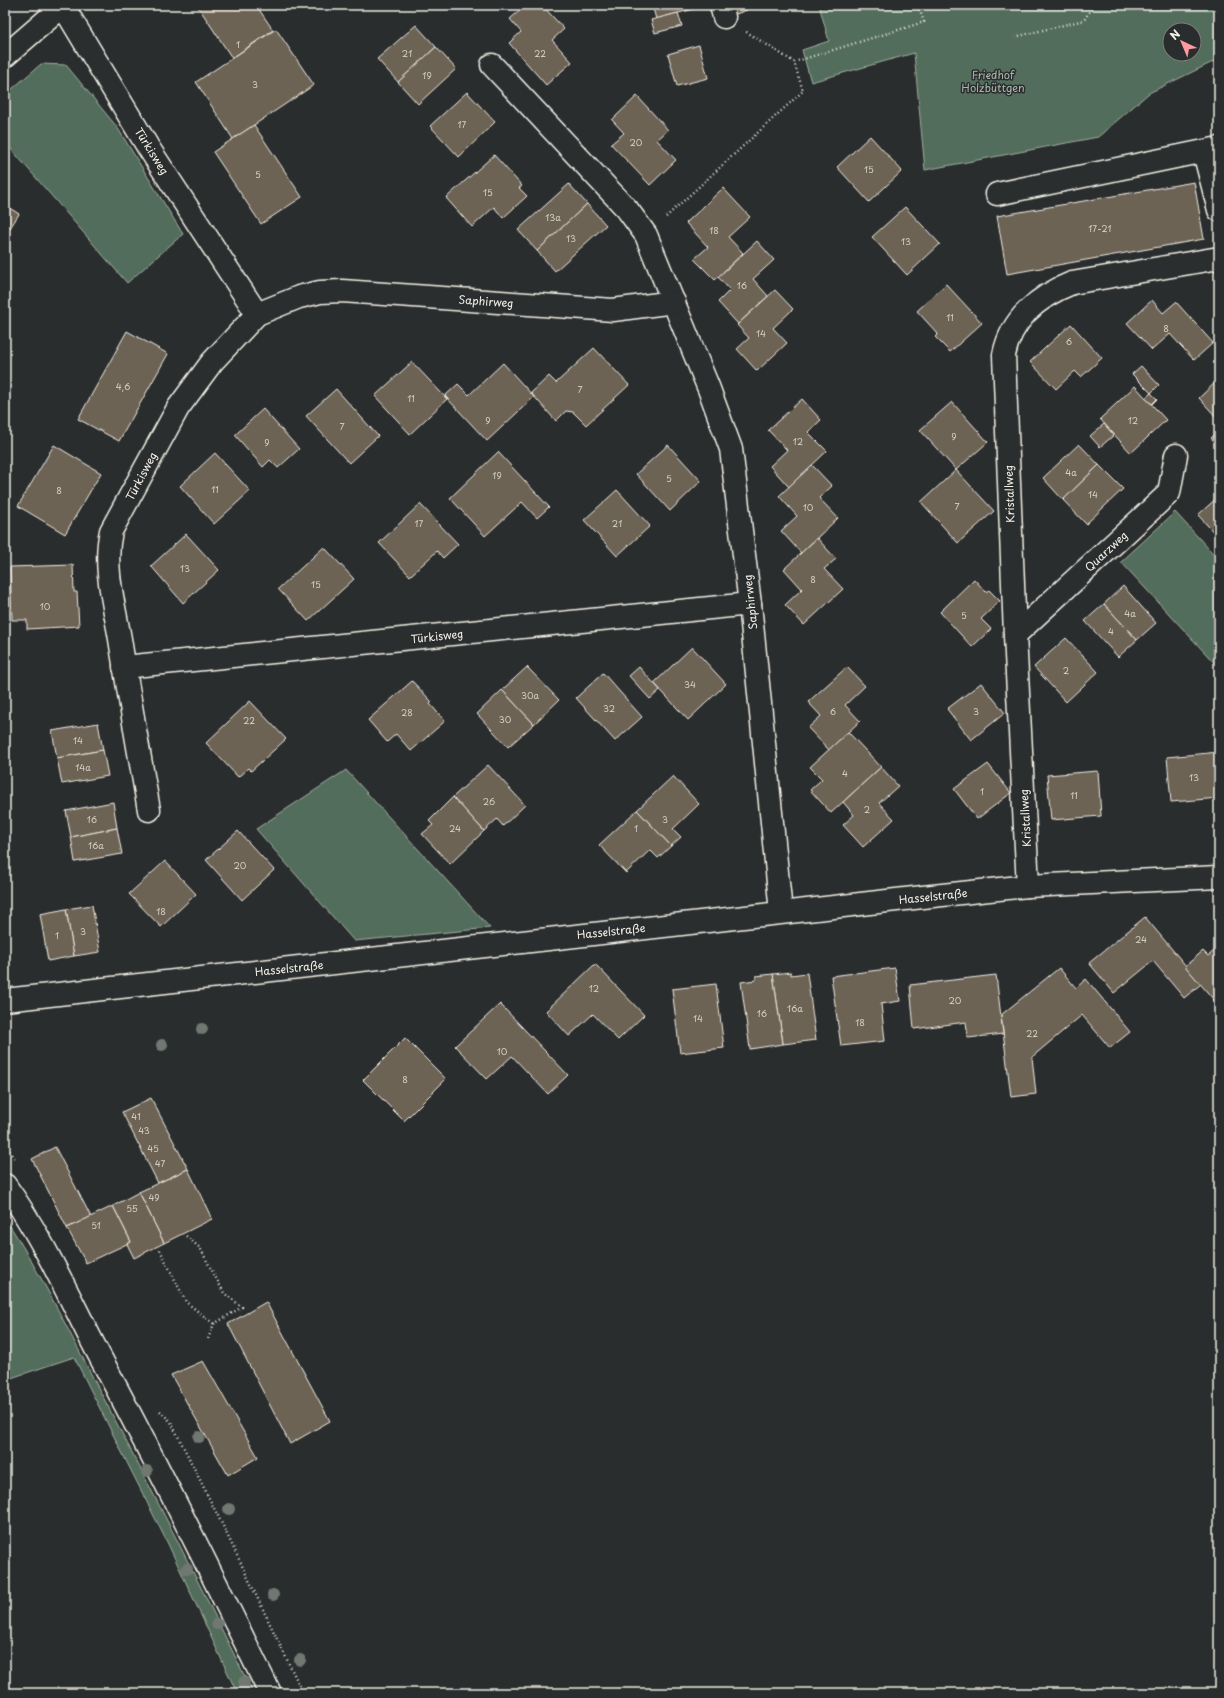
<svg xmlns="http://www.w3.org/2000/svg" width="1224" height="1698" viewBox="0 0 1224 1698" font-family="'Playpen Sans',sans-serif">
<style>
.green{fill:#526d5c;stroke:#a3afa2;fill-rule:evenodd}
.building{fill:#6d6354;stroke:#f4f1e8}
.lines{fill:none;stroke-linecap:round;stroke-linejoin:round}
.minor-casing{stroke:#f4f1e8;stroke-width:25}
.major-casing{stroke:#f4f1e8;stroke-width:25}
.path{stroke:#f4f1e8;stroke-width:2.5;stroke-dasharray:1 3;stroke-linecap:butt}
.minor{stroke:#2a2d2e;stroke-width:22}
.major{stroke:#2a2d2e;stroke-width:22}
.tree{fill:#717872}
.labels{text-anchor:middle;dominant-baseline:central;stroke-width:3;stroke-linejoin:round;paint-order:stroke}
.number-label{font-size:9px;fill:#d2cec3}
.park-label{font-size:11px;fill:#abb6a9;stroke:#2a2d2e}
.street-label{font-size:11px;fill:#f4f1e8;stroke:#2a2d2e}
</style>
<rect width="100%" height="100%" fill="#2a2d2e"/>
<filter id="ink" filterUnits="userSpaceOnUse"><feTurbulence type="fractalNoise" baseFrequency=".025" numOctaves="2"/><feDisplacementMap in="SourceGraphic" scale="8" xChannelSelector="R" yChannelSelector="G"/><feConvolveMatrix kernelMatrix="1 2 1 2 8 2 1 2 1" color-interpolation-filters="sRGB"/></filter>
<g filter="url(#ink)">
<g class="green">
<path d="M819,5H1219V59L1149,93L1098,137L925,170L914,53L811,82L802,50L829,41ZM1170,30H1194V54H1170Z"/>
<path d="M41,64L66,65L117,127L183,234L127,283L5,142V95Z"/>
<path d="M1175,512L1219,560V668L1121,562Z"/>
<path d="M346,770L490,928L354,941L256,829Z"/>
<path d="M5,1218C41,1273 70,1334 101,1393C153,1492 204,1592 253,1693H237L169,1546L74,1357L5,1380Z"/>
</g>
<g class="building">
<path d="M197,5H256L273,30L232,58Z"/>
<path d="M526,5H542L564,29L552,40L572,62L546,85L509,43L521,32L510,19Z"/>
<path d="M652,5H705V6L656,19Z"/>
<path d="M731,5H745L747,10L733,15Z"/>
<path d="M678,13L682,26L655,33L651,20Z"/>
<path d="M416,25L436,47L398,82L377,59Z"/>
<path d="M276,29L314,85L233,139L196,82Z"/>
<path d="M699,45L708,78L677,86L668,54Z"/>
<path d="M436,47L456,69L418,104L398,82Z"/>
<path d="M467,92L495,122L459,157L430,126Z"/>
<path d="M637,96L668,130L657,140L676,160L650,185L611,144L624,133L612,120Z"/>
<path d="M254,125L302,197L261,224L213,152Z"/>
<path d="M870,136L902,171L869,202L837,167Z"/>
<path d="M494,155L522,186L519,188L527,196L503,218L494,207L472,227L446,198Z"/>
<path d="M1194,182L1204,239L1007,274L997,216Z"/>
<path d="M569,184L587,204L537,251L518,230Z"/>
<path d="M723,188L750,217L728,237L743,253L715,280L694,259L708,247L686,223Z"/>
<path d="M587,204L606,225L555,271L537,251Z"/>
<path d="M5,205L19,214L5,236Z"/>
<path d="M905,207L940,244L907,275L872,237Z"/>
<path d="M757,241L774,260L753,279L768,296L738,324L718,302L730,290L718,277Z"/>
<path d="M946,284L982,323L950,352L935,337L938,334L917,311Z"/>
<path d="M775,290L793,309L773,328L787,343L757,371L737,349L749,338L737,325Z"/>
<path d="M1152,300L1163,313L1176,302L1213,343L1194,360L1170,334L1152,350L1127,323Z"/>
<path d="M1071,324L1102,358L1081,377L1075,371L1056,389L1030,362Z"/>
<path d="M127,331L168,354L119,441L78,419Z"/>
<path d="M594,348L629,385L586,425L573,412L566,411L556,421L531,393L549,376L556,383Z"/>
<path d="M412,362L447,399L410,434L375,396Z"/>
<path d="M503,363L534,397L487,441L445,396L458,384L469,395Z"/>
<path d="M1141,366L1159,385L1151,393L1132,374Z"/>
<path d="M1219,379V420L1199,398Z"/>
<path d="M1135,386L1166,420L1131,453L1100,419Z"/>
<path d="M336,389L378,436L349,463L306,416Z"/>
<path d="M1151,393L1157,399L1152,404L1145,398Z"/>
<path d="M802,399L821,420L808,432L827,451L789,487L770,466L787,450L768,430Z"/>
<path d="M952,402L988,442L956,470L920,430Z"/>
<path d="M263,409L299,449L278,468L270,460L263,467L235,435Z"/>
<path d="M1104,424L1114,435L1100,447L1090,436Z"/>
<path d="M1219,431V447L1211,438Z"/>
<path d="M1079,444L1099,465L1063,500L1043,478Z"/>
<path d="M54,445L101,473L65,534L18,506Z"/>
<path d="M668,445L701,481L670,511L636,474Z"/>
<path d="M498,452L549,507L537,518L522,502L485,536L450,498Z"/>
<path d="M215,453L250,491L214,524L180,486Z"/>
<path d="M812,465L832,486L819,498L838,518L801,553L781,531L797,516L779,496Z"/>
<path d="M1099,465L1123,489L1086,524L1063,500Z"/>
<path d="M956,470L994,511L958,543L921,502Z"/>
<path d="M617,490L650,526L617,556L584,520Z"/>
<path d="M1219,496V538L1198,515Z"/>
<path d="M420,504L458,544L443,558L437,551L410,576L379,543Z"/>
<path d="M186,534L219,570L183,603L151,566Z"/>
<path d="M817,538L836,559L824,569L843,589L804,625L785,605L802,589L784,569Z"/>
<path d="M324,547L354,579L308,621L278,589Z"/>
<path d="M73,565L74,592H77L79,626L27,629V620H12L10,567Z"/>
<path d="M974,579L986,592L989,590L1000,601L981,619L991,629L972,647L940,612Z"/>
<path d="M1123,586L1156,623L1137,640L1104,604Z"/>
<path d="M1104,604L1137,640L1118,657L1085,621Z"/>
<path d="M1066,638L1098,672L1066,702L1034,667Z"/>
<path d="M692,647L726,684L688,720L654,683Z"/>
<path d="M527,667L559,700L534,724L502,690Z"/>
<path d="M639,667L660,690L650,699L629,676Z"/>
<path d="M847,667L865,686L845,705L860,721L829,750L808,728L821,716L808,702Z"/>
<path d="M603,673L642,717L615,741L576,698Z"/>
<path d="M412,681L432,702L430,704L445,721L411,751L396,734L387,742L368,720Z"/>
<path d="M981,683L1005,713L971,740L947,709Z"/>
<path d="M502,690L534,724L508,747L477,714Z"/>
<path d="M250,701L286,739L251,771L248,768L238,777L206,743Z"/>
<path d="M98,723L103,750L57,758L52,731Z"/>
<path d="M848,732L881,767L831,813L810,790L822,779L810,767Z"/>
<path d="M103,750L108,776L62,784L57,758Z"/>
<path d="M1219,752V798L1171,802L1167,757Z"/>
<path d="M988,764L1011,793L977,819L954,789Z"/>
<path d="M488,765L525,805L503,826L497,819L484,831L453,797Z"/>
<path d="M881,767L898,786L879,803L894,819L863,847L843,825L854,815L843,802Z"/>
<path d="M1098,771L1101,816L1051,820L1047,775Z"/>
<path d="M673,776L699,804L673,829L681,837L671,846L637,810Z"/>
<path d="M453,797L484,831L450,864L422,834L433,825L429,821Z"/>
<path d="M113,802L117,828L71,837L66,811Z"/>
<path d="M637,810L671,846L658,858L650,850L626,873L599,845Z"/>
<path d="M117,828L122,854L75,862L71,837Z"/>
<path d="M238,831L274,870L242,900L206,860Z"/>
<path d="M165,861L196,894L161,927L129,894Z"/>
<path d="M92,905L100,952L74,956L66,909Z"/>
<path d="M66,909L74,956L48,961L40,914Z"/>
<path d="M1145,917L1201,984L1184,998L1153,961L1114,993L1089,963Z"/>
<path d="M1219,947V1006L1185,966L1203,951L1208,956Z"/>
<path d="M595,964L644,1015L618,1040L593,1014L569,1036L546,1011Z"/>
<path d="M895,968L900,1001L881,1004L885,1041L841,1046L831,976Z"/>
<path d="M1059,968L1076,988L1086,979L1130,1032L1110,1048L1082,1015L1032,1057L1036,1094L1011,1097L1001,1015Z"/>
<path d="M791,972V975L807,973L816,1040L783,1044L773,974Z"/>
<path d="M773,974L783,1044L750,1049L741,982L756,980V976Z"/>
<path d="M996,975L1003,1034L968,1038L966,1022L914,1029L910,985Z"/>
<path d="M716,984L724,1048L680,1053L672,989Z"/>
<path d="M500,1004L568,1075L548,1094L512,1056L487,1079L455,1046Z"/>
<path d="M405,1038L446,1079L404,1121L363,1080Z"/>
<path d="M151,1098L188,1169L158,1183L122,1112Z"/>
<path d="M55,1147L91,1217L67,1228L32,1159Z"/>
<path d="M188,1169L212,1219L164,1243L139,1192Z"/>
<path d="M139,1192L164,1243L134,1258L127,1244L131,1242L113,1206Z"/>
<path d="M113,1206L131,1242L86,1263L67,1228Z"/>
<path d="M266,1302L330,1421L290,1444L228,1324Z"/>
<path d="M203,1361L258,1457L228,1475L171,1375Z"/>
</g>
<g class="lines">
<g class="minor-casing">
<g id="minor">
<path d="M721,5L724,17"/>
<path d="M63,6L148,147L257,314"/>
<path d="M5,56L64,5"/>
<path d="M492,65L627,209L646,235L709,389L731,449L750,604L781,912"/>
<path d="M1204,152L1219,210"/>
<path d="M997,194L1219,148"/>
<path d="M1015,635L1169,493L1176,455"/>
<path d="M124,667L750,604"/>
<path d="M149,810C139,753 129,696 120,639C114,604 103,566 111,531L178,408L212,362L257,314L299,297L320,292L342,291L613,310L674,302"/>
<path d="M1028,886L1015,635L1004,355C1011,319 1039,296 1072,283L1219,258"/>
<path d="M5,1000L923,897L1028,886L1219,877"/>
</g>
</g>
<g class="major-casing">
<path id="major" d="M5,1185C42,1236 68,1295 97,1351C157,1464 214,1578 270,1693"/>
</g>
<g class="path">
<path d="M1025,5V6"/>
<path d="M1015,37L1084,20L1094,5"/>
<path d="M794,62L924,22L918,5"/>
<path d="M666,217L803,91L794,62L745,31"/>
<path d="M5,1144L16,1160"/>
<path d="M186,1236L200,1248L224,1293L242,1307L214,1324L208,1339"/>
<path d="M160,1250L186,1302L214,1324"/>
<path d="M160,1411L171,1422L223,1526L303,1693"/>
</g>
<use href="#minor" class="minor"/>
<use href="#major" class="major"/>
</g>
<g class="tree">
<circle cx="202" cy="1029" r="6"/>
<circle cx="162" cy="1045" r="6"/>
<circle cx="199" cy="1437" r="6"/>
<circle cx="147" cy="1471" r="6"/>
<circle cx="229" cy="1509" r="6"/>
<circle cx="187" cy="1569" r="6"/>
<circle cx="273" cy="1595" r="6"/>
<circle cx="217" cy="1624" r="6"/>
<circle cx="300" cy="1660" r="6"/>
<circle cx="244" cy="1682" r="6"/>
</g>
</g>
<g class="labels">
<g class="number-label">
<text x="238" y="44">1</text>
<text x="407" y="53">21</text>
<text x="540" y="53">22</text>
<text x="427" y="75">19</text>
<text x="255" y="84">3</text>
<text x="462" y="124">17</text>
<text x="636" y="142">20</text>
<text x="869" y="169">15</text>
<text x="258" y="174">5</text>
<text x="488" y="192">15</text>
<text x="553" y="217">13a</text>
<text x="1100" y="228">17-21</text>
<text x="714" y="230">18</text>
<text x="571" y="238">13</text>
<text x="906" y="241">13</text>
<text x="742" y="285">16</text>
<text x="950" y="317">11</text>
<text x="1166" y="328">8</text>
<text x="761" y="333">14</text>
<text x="1069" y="341">6</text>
<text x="123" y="386">4,6</text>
<text x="580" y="389">7</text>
<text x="411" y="398">11</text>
<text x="488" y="420">9</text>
<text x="1133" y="420">12</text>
<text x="342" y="426">7</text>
<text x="954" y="436">9</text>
<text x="798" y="441">12</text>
<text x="267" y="442">9</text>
<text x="1071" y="472">4a</text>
<text x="497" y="475">19</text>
<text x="669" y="478">5</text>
<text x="215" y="489">11</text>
<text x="59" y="490">8</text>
<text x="1093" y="494">14</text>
<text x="957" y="506">7</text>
<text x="808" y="507">10</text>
<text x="419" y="523">17</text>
<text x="617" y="523">21</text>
<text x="185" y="568">13</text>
<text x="813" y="579">8</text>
<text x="316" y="584">15</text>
<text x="45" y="606">10</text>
<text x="1130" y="613">4a</text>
<text x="964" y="615">5</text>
<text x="1111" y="631">4</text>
<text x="1066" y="670">2</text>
<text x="690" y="684">34</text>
<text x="530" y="695">30a</text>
<text x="609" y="708">32</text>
<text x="833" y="711">6</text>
<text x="976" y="711">3</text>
<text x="407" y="712">28</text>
<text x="505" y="719">30</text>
<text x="249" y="720">22</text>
<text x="78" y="740">14</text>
<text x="83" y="767">14a</text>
<text x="845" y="773">4</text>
<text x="1194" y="777">13</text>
<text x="982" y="791">1</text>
<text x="1074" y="795">11</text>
<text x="489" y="801">26</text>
<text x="867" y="809">2</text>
<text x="92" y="819">16</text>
<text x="665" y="819">3</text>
<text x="455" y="828">24</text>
<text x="636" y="828">1</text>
<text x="96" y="845">16a</text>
<text x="240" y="865">20</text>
<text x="161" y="911">18</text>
<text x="83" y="931">3</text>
<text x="57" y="935">1</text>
<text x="1141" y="939">24</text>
<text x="594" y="988">12</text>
<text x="955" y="1000">20</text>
<text x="795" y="1008">16a</text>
<text x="762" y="1013">16</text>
<text x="698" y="1018">14</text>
<text x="860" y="1022">18</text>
<text x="1032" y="1033">22</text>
<text x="502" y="1051">10</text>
<text x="405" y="1079">8</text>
<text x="136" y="1116">41</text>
<text x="144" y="1130">43</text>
<text x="153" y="1148">45</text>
<text x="160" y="1163">47</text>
<text x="154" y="1197">49</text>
<text x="132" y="1208">55</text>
<text x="96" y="1225">51</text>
</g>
<g class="park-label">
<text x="993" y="74">Friedhof<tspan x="993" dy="13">Holzbüttgen</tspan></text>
</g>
<g class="street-label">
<text transform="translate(152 151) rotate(58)">Türkisweg</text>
<text transform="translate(486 301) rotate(4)">Saphirweg</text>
<text transform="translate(141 476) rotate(-62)">Türkisweg</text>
<text transform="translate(1009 494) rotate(-92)">Kristallweg</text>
<text transform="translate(1106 551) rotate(-43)">Quarzweg</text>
<text transform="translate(750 602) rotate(-96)">Saphirweg</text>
<text transform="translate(437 636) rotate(-6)">Türkisweg</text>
<text transform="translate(1025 818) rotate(-93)">Kristallweg</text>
<text transform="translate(933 896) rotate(-6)">Hasselstraße</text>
<text transform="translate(611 931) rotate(-6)">Hasselstraße</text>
<text transform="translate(289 968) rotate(-6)">Hasselstraße</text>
</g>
</g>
<rect width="1224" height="1698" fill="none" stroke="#2a2d2e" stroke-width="20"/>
<rect x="10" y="10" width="1204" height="1678" fill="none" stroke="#f4f1e8" stroke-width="1.5" filter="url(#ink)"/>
<g transform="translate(1182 42) rotate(316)"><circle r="19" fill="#2a2d2e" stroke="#7b7b78"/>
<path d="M0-3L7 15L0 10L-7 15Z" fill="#ff9aa2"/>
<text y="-6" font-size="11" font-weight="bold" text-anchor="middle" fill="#f4f1e8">N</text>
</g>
</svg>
